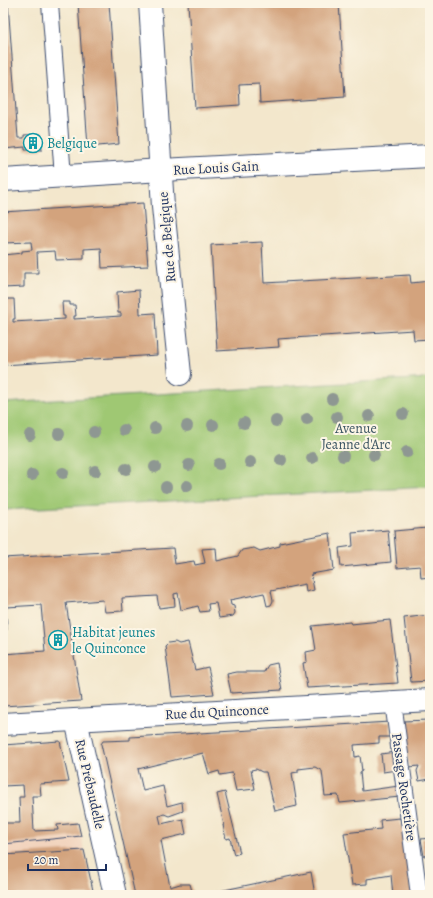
<svg xmlns="http://www.w3.org/2000/svg" width="433" height="898" viewBox="0 0 433 898" font-family="Alegreya,serif">
<style>
.built{fill:#f2d4be}
.green{fill:#9fc873;stroke:#5d7c68}
.building{fill:#d3a37d}
.lines{fill:none;stroke-linecap:round;stroke-linejoin:round}
.lane-casing{stroke:#3b4b6e;stroke-width:18}
.street-casing{stroke:#3b4b6e;stroke-width:24}
.lane{stroke:#fff;stroke-width:16}
.street{stroke:#fff;stroke-width:22}
.tree{fill:#8e9792}
.labels{text-anchor:middle;dominant-baseline:central;stroke-width:4;stroke-linejoin:round;paint-order:stroke}
.culture-label{font-size:14px;fill:#0d838f;stroke:#fcf5e5;text-anchor:start}
.street-label{font-size:14px;fill:#1b2f5e;stroke:#fcf5e5}
.park-label{font-size:14px;fill:#3c5563;stroke:#fcf5e5}
</style>
<rect width="100%" height="100%" fill="#fcf5e5"/>
<filter id="ink" filterUnits="userSpaceOnUse"><feTurbulence type="fractalNoise" baseFrequency=".025" numOctaves="2"/><feDisplacementMap in="SourceGraphic" scale="8" xChannelSelector="R" yChannelSelector="G"/><feConvolveMatrix kernelMatrix="1 2 1 2 8 2 1 2 1" color-interpolation-filters="sRGB"/></filter>
<filter id="wash" filterUnits="userSpaceOnUse"><feTurbulence type="fractalNoise" baseFrequency=".012" numOctaves="4" result="noise"/><feDisplacementMap in="SourceGraphic" scale="16" xChannelSelector="R" yChannelSelector="G"/><feGaussianBlur stdDeviation="0.9" result="paint"/><feColorMatrix in="noise" values="0 0 0 0 0 0 0 0 0 0 0 0 0 0 0 0 0 1.4 0 .05"/><feComposite in="paint" operator="in"/></filter>
<g filter="url(#wash)">
<rect width="100%" height="100%" fill="#f3e7cc"/>
<path class="built" d="M81,836L94,895H3V844Z"/>
<path class="green" d="M430,378V487L3,510V403Z"/>
<g id="blocks">
<g class="building">
<path d="M3,3H8L18,138H24V135L41,134L42,150H25V147L3,149Z"/>
<path d="M78,3H109L119,144L88,147Z"/>
<path d="M188,3H339L345,97L260,103L259,84L239,85L240,105L195,108Z"/>
<path d="M143,203L148,266L102,268L101,248L84,249V259L56,260L55,251L37,252L38,273H24V287L3,288V255L22,253V251L32,250L31,242L3,243V212Z"/>
<path d="M262,242L264,283L410,275L411,283L430,281V339L414,340L413,330L278,339L279,347L217,351L211,245Z"/>
<path d="M139,290L140,314L155,313L157,355L3,365V299H14L15,319H13V322L65,319V316H63L62,302H70V305H75L76,316H74V319L121,316V313H118L117,292Z"/>
<path d="M427,528V531L430,530V577L421,578L420,566L397,568L394,531Z"/>
<path d="M388,530L391,562L341,567L339,548L353,546L352,533Z"/>
<path d="M330,533L334,570L311,574L314,590L306,592L305,584L271,591L273,601L271,605L267,606L264,593L230,600L231,605L234,606L235,613L233,616L219,618L216,603L208,604L209,611L200,612L198,606L181,610L178,593L174,594L175,606L159,608L157,596L122,598L123,611L105,612L103,600L66,603L81,701L3,706V654L45,651L41,605L6,607L7,630H3V558L173,548L175,564L194,561L195,565L205,563L202,549L216,548L217,561L238,556L242,550L254,548L260,551L280,546V543Z"/>
<path d="M430,615V681L411,682L404,618Z"/>
<path d="M390,620L398,683L307,688L303,663L307,662L306,652L316,650L312,626L350,622L351,624Z"/>
<path d="M175,642L179,644L188,642L195,670L208,667L214,694L172,697L165,646L168,643Z"/>
<path d="M277,663L282,690L231,693L227,674L237,672H264L268,665Z"/>
<path d="M430,720V779L419,781L417,771L419,766L409,767L402,721Z"/>
<path d="M390,722L392,737H379V743L354,745L355,757L360,756L362,771L360,772L362,791L399,786L400,797L340,803L338,795L325,796L322,771L315,767L298,769V772L292,773L297,806L275,811L266,772H262L256,769L251,770L255,789L236,791L232,773L220,775L219,771L209,774L203,753L138,769L143,791L163,786L167,806L182,802L183,811L169,816L164,814L159,816L161,824L183,819L186,834L161,840L170,887L180,884H190L193,895H135L101,744L103,741L130,740V737Z"/>
<path d="M60,741L69,782L40,784L41,796H32L34,831L58,830L57,825L78,823L81,836L4,844L3,823H20L19,797H24L23,785L3,786V745Z"/>
<path d="M395,752L397,770L383,772L381,754Z"/>
<path d="M225,792L240,853L234,855L230,838L226,839L223,825H224L217,794Z"/>
<path d="M400,818L402,827H405L413,895H393L391,875L367,879V884L352,885L344,833L381,829L380,820Z"/>
<path d="M430,838V855L424,856L421,839Z"/>
<path d="M84,850L94,895H3V855Z"/>
<path d="M311,872L315,895H205V894Z"/>
</g>
</g>
</g>
<g filter="url(#ink)">
<use href="#blocks" fill-opacity="0" stroke="#3b4b6e" stroke-width="1"/>
<g class="lines">
<g class="lane-casing">
<g id="lane">
<path d="M50,3L63,177"/>
<path d="M393,702L419,895"/>
</g>
</g>
<g class="street-casing">
<g id="street">
<path d="M150,3L163,207L180,374"/>
<path d="M3,180L162,170L430,156"/>
<path d="M76,720L115,895"/>
<path d="M3,724L430,700"/>
</g>
</g>
<use href="#lane" class="lane"/>
<use href="#street" class="street"/>
</g>
<g class="tree">
<circle cx="332" cy="399" r="6"/>
<circle cx="403" cy="414" r="6"/>
<circle cx="369" cy="416" r="6"/>
<circle cx="337" cy="417" r="6"/>
<circle cx="307" cy="419" r="6"/>
<circle cx="276" cy="421" r="6"/>
<circle cx="244" cy="423" r="6"/>
<circle cx="213" cy="425" r="6"/>
<circle cx="187" cy="426" r="6"/>
<circle cx="155" cy="428" r="6"/>
<circle cx="124" cy="430" r="6"/>
<circle cx="94" cy="432" r="6"/>
<circle cx="59" cy="434" r="6"/>
<circle cx="30" cy="435" r="6"/>
<circle cx="407" cy="452" r="6"/>
<circle cx="374" cy="455" r="6"/>
<circle cx="343" cy="456" r="6"/>
<circle cx="312" cy="458" r="6"/>
<circle cx="281" cy="460" r="6"/>
<circle cx="250" cy="462" r="6"/>
<circle cx="219" cy="464" r="6"/>
<circle cx="189" cy="465" r="6"/>
<circle cx="155" cy="467" r="6"/>
<circle cx="126" cy="469" r="6"/>
<circle cx="95" cy="471" r="6"/>
<circle cx="63" cy="473" r="6"/>
<circle cx="32" cy="475" r="6"/>
<circle cx="187" cy="486" r="6"/>
<circle cx="166" cy="487" r="6"/>
</g>
</g>
<defs>
<g id="building-ring" transform="scale(1)"><circle r="9.5" fill="#fcf5e5" stroke="#0f9aa8" stroke-width="1.5"/><path d="M-4-6H4V6H1V3H-1V6H-4ZM-2.5-4.3h1.7v1.8h-1.7ZM.8-4.3h1.7v1.8H.8ZM-2.5-1h1.7V.8h-1.7ZM.8-1h1.7V.8H.8Z" fill="#0f9aa8"/></g>
</defs>
<g fill-rule="evenodd">
<use href="#building-ring" x="33" y="143"/>
<use href="#building-ring" x="58" y="640"/>
</g>
<g class="labels">
<g class="culture-label">
<text x="47" y="143">Belgique</text>
<text x="72" y="632">Habitat jeunes<tspan x="72" dy="16">le Quinconce</tspan></text>
</g>
<g class="street-label">
<text transform="translate(216 168) rotate(-3)">Rue Louis Gain</text>
<text transform="translate(167 237) rotate(-95)">Rue de Belgique</text>
<text transform="translate(217 712) rotate(-3)">Rue du Quinconce</text>
<text transform="translate(90 784) rotate(77)">Rue Prébaudelle</text>
<text transform="translate(404 787) rotate(82)">Passage Rochetière</text>
</g>
<g class="park-label">
<text x="356" y="428">Avenue<tspan x="356" dy="16">Jeanne d'Arc</tspan></text>
</g>
</g>
<rect width="433" height="898" fill="none" stroke="#fcf5e5" stroke-width="16"/>
<path d="M28 864v6h78v-6" fill="none" stroke="#1b2f5e" stroke-width="2"/>
<text x="34" y="864" font-size="12" fill="#1b2f5e" stroke="#fcf5e5" stroke-width="3" paint-order="stroke">20 m</text>
</svg>
